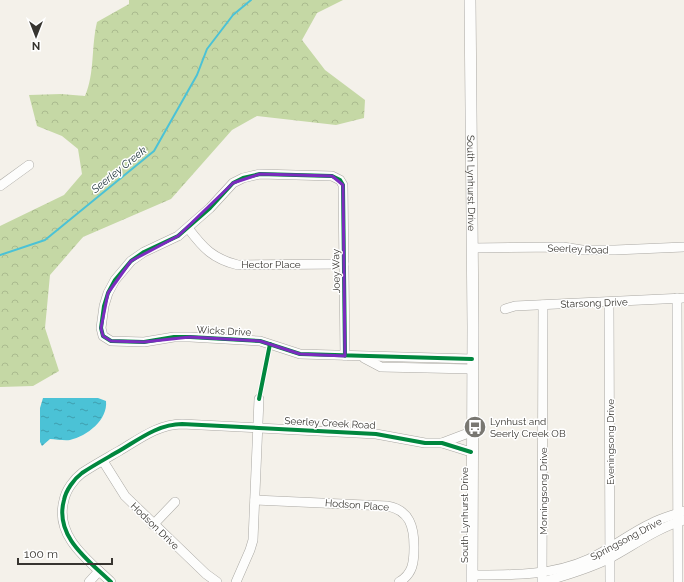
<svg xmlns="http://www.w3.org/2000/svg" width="684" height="582" viewBox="0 0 684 582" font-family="Raleway,sans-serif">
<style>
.forest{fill:url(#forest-crowns)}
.water{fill:url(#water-ripples)}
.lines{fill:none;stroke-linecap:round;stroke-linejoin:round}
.stream{stroke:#4bc2d6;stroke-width:2}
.minor-casing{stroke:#aaa8a3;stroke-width:10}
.major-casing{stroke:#aaa8a3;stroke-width:12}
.minor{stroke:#fdfdfc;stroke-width:9}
.major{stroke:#fdfdfc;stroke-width:11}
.cycleway-casing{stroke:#fff;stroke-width:6}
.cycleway{stroke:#00873e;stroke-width:4}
.marked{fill:none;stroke:#7b2cbf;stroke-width:3;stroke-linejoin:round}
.labels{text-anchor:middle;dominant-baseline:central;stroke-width:3;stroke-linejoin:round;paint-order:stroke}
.street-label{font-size:10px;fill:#373530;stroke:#fff}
.poi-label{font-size:10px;fill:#373530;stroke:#fff;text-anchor:start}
.water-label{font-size:11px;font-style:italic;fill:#193036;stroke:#fff}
</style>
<defs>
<pattern id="forest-crowns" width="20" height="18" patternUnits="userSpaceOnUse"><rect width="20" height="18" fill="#c5d8a5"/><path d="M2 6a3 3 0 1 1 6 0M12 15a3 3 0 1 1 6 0" fill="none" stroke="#aaba8e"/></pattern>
<pattern id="water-ripples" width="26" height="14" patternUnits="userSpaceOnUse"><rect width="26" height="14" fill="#4bc2d6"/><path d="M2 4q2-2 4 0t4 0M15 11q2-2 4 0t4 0" fill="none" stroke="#3f9eae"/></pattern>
</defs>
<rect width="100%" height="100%" fill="#f4f1ea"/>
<path class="forest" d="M129,0H343L317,13L302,40L325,70L365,100L364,118L336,125L257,116L232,130L171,199L83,237L50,275L45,328L59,371L33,386L0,387V226L64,195L82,174L78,149L62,136L37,126L29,95L61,94L85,96C95,73 91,47 97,22L129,4Z"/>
<path class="water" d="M43,398H98L106,401C108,420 87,436 70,440C64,441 56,439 50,439L42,446L40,442V408Z"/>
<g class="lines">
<path class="stream" d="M0,255L45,240L154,151L197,75L207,49L233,15L251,0"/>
<g class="minor-casing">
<g id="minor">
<path d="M0,186L29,165"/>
<path d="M188,228C203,248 213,259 238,265L344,264"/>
<path d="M472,248L563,247L582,250H615L684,247"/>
<path d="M677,298L678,582"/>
<path d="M609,303L610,582"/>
<path d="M505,309L515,306L684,298"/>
<path d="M345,356L343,185L340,180L332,176L260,174L243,178L233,183L210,208L178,236L144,252L131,261L115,280L108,293L104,306L101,328L103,336L111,341L144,342L174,337H190L260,341L300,354L472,359"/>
<path d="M364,358L381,367L472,369"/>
<path d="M442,443L471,432"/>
<path d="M103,461L125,496L206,574L217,582"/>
<path d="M255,500L387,506C410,510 414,527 414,547C414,562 413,574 399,582"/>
<path d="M153,525L175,502"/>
<path d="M472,575C511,575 552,576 589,559C611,549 630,533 652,523C662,518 674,515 684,511"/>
<path d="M89,582L99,571"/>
<path d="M111,582C88,560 54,536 64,500C66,490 74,479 82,473C94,465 107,458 119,451C138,440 158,424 182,424L376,434L425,443H442L471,452"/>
<path d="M236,582L250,550L253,540L259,399"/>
<path d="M542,582L543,305"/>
<path d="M543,582C566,575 589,569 610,558C634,545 657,528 684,520"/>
</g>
</g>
<g class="major-casing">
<g id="major">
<path id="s1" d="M470,0L473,327L472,582"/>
</g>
</g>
<use href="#minor" class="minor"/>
<use href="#major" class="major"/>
<g class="cycleway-casing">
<g id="cycleway">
<path d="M345,356L343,185L340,180L332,176L260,174L243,178L233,183L210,208L178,236L144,252L131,261L115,280L108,293L104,306L101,328L103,336L111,341L144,342L174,337H190L260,341L300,354L472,359"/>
<path d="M259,399L270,344"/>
<path d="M111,582C88,560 54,536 64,500C66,490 74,479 82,473C94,465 107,458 119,451C138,440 158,424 182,424L376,434L425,443H442L471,452"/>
</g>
</g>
<use href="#cycleway" class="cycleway"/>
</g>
<path class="marked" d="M260,174L332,176L343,185L345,356L300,354L260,341L190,337L144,342L111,341L103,336L101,328L108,293L131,261L178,236L233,183Z"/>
<defs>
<g id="bus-disc" transform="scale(1.15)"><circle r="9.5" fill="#797771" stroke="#fff"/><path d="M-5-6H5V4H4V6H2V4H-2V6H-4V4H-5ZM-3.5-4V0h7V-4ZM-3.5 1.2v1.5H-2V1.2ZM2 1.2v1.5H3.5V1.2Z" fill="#fff"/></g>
</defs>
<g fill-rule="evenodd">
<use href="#bus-disc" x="475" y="427"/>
</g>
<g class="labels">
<g class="street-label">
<text stroke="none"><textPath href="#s1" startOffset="183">South Lynhurst Drive</textPath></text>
<text transform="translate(578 249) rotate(2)">Seerley Road</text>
<text x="271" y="264">Hector Place</text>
<text transform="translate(336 271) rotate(-91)">Joey Way</text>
<text transform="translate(594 303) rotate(-2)">Starsong Drive</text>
<text transform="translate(224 331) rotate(3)">Wicks Drive</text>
<text transform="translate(330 423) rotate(3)">Seerley Creek Road</text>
<text transform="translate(610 442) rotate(-90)">Eveningsong Drive</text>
<text transform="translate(543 491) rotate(-90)">Morningsong Drive</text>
<text transform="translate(357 505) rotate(4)">Hodson Place</text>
<text transform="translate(464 515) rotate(-90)">South Lynhurst Drive</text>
<text transform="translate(155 526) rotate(44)">Hodson Drive</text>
<text transform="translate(626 539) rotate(-28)">Springsong Drive</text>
</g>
<g class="poi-label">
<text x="490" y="421">Lynhust and<tspan x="490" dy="12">Seerly Creek OB</tspan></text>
</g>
<g class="water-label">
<text transform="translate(119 170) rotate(-39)">Seerley Creek</text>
</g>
</g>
<g transform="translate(36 36) rotate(180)" stroke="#ffffff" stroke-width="3" paint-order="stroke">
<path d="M0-3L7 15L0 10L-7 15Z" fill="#373530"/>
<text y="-6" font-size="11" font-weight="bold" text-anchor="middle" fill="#373530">N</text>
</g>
<path d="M18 558v6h94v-6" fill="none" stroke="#373530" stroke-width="2"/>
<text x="24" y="558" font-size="12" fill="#373530" stroke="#ffffff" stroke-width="3" paint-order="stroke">100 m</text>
</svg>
